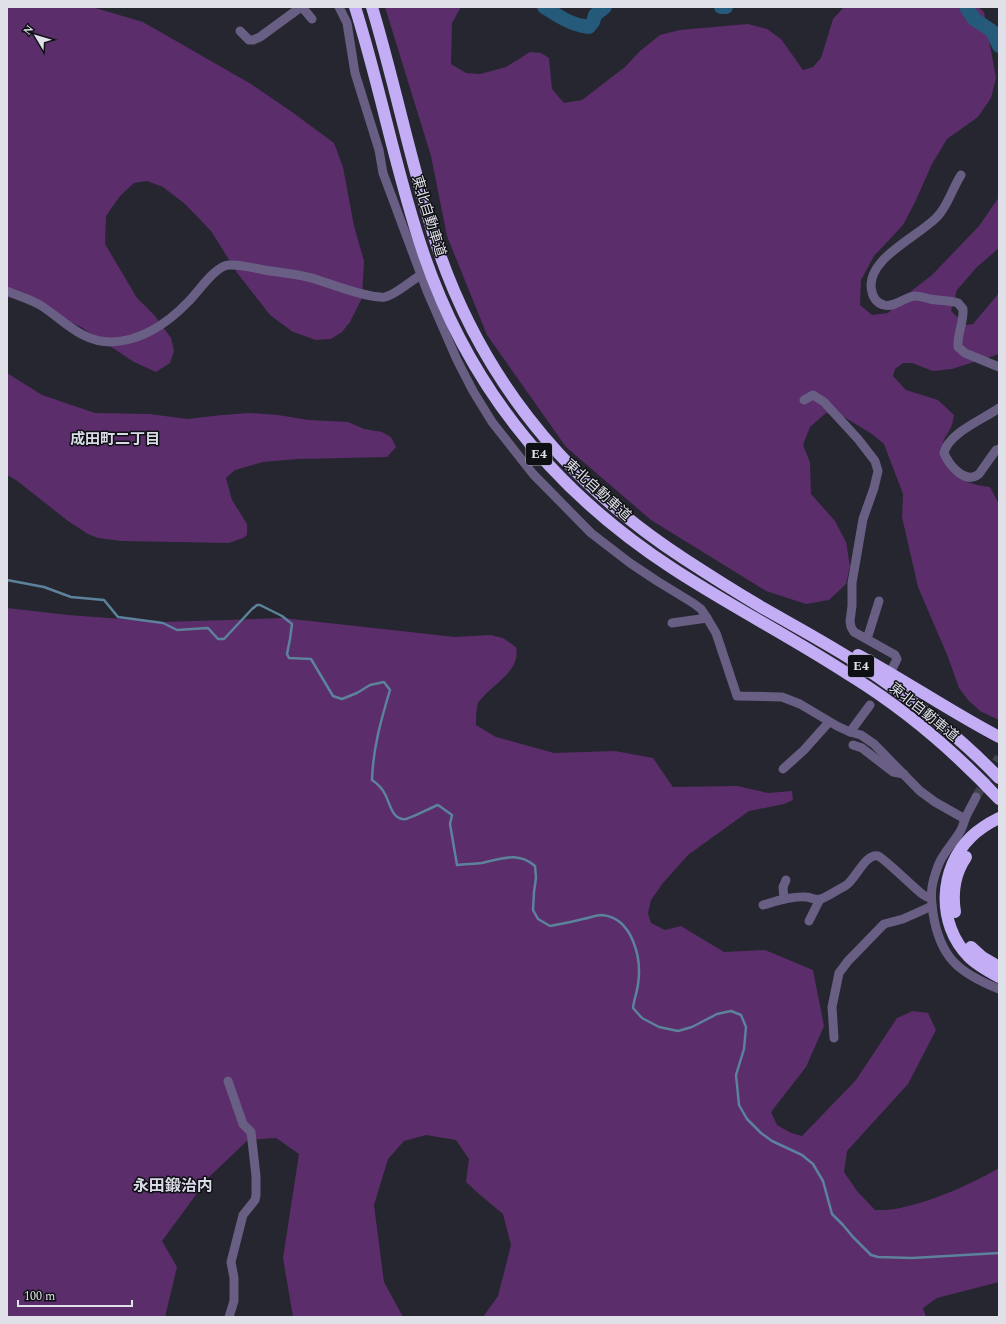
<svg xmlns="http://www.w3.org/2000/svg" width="1006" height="1324" viewBox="0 0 1006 1324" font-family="Spectral,'Noto Sans JP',serif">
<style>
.green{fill:#5b2d6b}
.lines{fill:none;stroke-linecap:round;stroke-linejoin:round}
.stream{stroke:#5d829c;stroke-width:2.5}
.river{stroke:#255a7b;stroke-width:14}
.street-tunnel{stroke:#41424b;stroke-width:9;stroke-dasharray:9 4.5;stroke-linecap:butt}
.street{stroke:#695e83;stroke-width:9}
.highway{stroke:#c3aef6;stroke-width:12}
.labels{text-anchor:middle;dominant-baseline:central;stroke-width:3;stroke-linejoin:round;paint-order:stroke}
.shield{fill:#0f1014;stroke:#a1a2a8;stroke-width:1}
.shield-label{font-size:13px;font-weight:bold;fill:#e0e1e8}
.street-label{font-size:14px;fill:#e0e1e8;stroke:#0f1014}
.neighbourhood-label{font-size:15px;font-weight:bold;fill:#d8dae6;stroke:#0f1014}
.quarter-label{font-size:16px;font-weight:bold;fill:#d8dae6;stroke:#0f1014}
</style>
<rect width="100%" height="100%" fill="#25262f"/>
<g class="green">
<path d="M7,7H92L143,22L251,84L292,112L334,143L343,167L354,226L364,261L362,298L350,322L342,332L331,339L316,340L293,332L270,315L238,274L211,231L185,204L163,187L147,181L134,183L120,196L106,216L105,244L137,298L155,316L171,338L174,351L170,363L156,372L134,362L81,327L23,301L7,297Z"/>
<path d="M385,7H461L452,23L451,64L466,73L480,74L506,67L530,52L541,53L549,58L552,89L564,103L582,100L625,67L640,51L660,35L680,30L748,24L767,29L781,39L803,70L813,67L821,58L833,19L844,7H978L984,12L996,78L991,98L978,117L947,139L932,164L916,200L903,225L874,256L861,280L860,305L872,315L888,313L910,292L932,275L979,226L999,197V248L977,267L957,290L951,311L966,325L973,324L999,293V354L952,369L933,371L912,363H903L895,369L893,376L906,390L938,400L954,415C953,419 953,423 951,427C949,433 943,438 943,444C939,473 966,485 990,487L999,504V720L980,711L968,700L959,688L948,657L918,587L902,517L903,494L884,444L872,434L844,417L826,413L810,427L803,445L810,462L811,494L835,521L846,542L850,566L846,584L829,600L806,604L766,591L651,520L566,447L487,335L447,236L431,156Z"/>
<path d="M7,373L42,395L95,413L150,414L187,419L222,415L250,413L278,415L309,420L348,422L364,429L382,432L391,437L396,447L387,457L298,459L263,462L235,470L226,478L232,500L247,524V535L243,538L229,543L121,541L98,538L88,534L68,521L16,480L7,475Z"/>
<path d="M7,608L68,615L162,622L283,618L455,637L491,635L503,638L516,647C521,669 497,682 484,696C482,698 479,701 478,703C476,709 476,719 476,725L496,737L554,753L615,751L653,758L673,787L737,786L768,793L792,791L793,800L784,804L749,811L688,855L663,883L651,900L648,913L651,923L665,930L681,926L724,952L765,950L813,970L824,1026L806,1067L771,1112L777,1125L791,1133L802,1136L856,1080L897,1018L913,1011L928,1013L936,1030L908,1084L847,1151L844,1172L857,1191L875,1210C883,1210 892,1210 900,1208C933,1201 970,1185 999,1168V1282L937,1298L923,1308L926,1317H483L498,1296L511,1245L503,1214L479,1194L466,1182L469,1159L456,1140L426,1135L404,1141L388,1159L374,1205L384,1282L403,1317H293L283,1258L299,1154L276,1138L248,1140L209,1177L162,1241L177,1267L165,1317H7Z"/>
</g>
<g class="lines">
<path class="stream" d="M7,580L44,587L71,597L104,600L118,617L163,623L177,630L208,628L218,639H224L252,609L257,605H260L282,616L292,624L290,639L287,654L289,658L311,659L333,696L342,699L357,693L370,685L384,682L390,690C381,720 373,748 372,780C378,784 382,788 385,794C390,803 392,821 406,819C414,817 430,808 438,805L452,815L450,824L457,865C465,864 474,864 482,863C501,859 518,851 535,866L536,878L534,892L533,910L538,919L550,926C561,924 572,922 583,919C589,918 596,915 602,915C633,918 642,959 638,984C637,993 634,999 633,1008L642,1018L659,1027L678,1031L692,1027L717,1014L731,1011L741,1015L746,1027L744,1049L736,1075L739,1105L747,1119L761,1133L772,1141L802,1155L813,1164L823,1181L832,1214L843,1225L853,1237L871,1255L878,1257L912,1258L999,1253"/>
<g class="river">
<path d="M544,7C560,17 571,25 589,27L593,22L595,15L605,7"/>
<path d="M721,7H726"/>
<path d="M966,7L974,19L992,31L999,46"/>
</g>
<path class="street-tunnel" d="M976,797L999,757"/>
<g class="street">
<path d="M302,7L312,19"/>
<path d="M339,7L347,23L355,73L379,150L383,173L427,291L457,360L473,391L492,422L533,474L591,533L630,563L657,581L693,603L701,609L707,618L716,633L737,696L782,697L800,704L837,726L850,732L861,735L874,744L920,791L935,802L965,819"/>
<path d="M240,31L249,40H253L260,37L301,7"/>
<path d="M961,175C952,189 948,206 937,217C918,237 863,260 872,292C873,298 878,304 884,305C895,308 904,297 915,296C921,296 925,298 930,299C939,301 949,300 958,303L963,309C964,322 957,334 958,347L965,353L999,367"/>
<path d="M7,291C18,296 30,299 40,305C64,320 81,342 111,342C143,341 168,323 189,301C199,291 215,266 229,265C240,264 253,268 264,270C282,273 301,274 318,280C333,285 370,299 385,297C396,295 410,281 421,275"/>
<path d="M804,400L813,395L824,402L858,439L875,461L878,471L874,488L863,519L852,583V606L850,621L851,627L854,632L895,655L897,659L892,669"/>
<path d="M999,408C984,419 948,433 944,453C949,465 965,485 979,474L996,450L999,449"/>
<path d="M672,623L707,618"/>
<path d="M867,639L879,601"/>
<path d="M850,732L870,705"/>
<path d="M853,745L862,748L893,772L904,774"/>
<path d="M783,769L804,750L829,722"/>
<path d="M976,797C973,804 968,811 965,819C964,822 963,826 961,830C954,843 943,852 938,866C931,885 930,893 933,913C940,958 959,973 999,989"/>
<path d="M784,899L783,887L786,880"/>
<path d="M763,905C777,901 791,896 806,897C811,897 815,901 821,899C829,896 837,890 845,886C855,881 865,853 878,856C884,858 914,888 922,894L927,897H931"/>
<path d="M809,921L820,899"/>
<path d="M834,1038L832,1007L839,973L848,961L884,924L903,919L932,906"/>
<path d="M228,1081L243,1124L251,1132L256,1176V1195L255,1200L243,1215L231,1262L234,1278V1301L229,1317"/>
</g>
<g class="highway">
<path d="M355,7C381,89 396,174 424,255C470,389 554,491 672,568C730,606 793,638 851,676C906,710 955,752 999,799"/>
<path d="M372,7C396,87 412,169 438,249C483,380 568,483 683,558C709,575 736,592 763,608C796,627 830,645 862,666C911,699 958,735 999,778"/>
<path d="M858,655C906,681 951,712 999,737"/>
<path d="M999,818C989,823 979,829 971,837C939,868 936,924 969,957C977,965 988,971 999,977"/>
<path d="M955,912C952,893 955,873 966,857"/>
<path d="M971,947L982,957L999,967"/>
</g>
</g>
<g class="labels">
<g class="shield">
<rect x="526" y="443" width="26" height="22" rx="3"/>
<rect x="848" y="655" width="26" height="22" rx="3"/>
</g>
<g class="shield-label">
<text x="539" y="454">E4</text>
<text x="861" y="666">E4</text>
</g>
<g class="street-label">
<text transform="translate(429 216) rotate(73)">東北自動車道</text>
<text transform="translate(598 490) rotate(42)">東北自動車道</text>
<text transform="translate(924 712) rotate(39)">東北自動車道</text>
</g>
<g class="neighbourhood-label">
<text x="115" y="439">成田町二丁目</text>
</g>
<g class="quarter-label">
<text x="173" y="1186">永田鍛治内</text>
</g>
</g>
<rect width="1006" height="1324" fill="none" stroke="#e0e1e8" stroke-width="16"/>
<g transform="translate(36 36) rotate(308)" stroke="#0f1014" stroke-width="3" paint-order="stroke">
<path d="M0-3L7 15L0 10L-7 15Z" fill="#e0e1e8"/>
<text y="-6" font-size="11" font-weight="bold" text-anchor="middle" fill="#e0e1e8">N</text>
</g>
<path d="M18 1300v6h114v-6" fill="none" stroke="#e0e1e8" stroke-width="2"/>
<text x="24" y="1300" font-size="12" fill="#e0e1e8" stroke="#0f1014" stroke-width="3" paint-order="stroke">100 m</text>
</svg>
